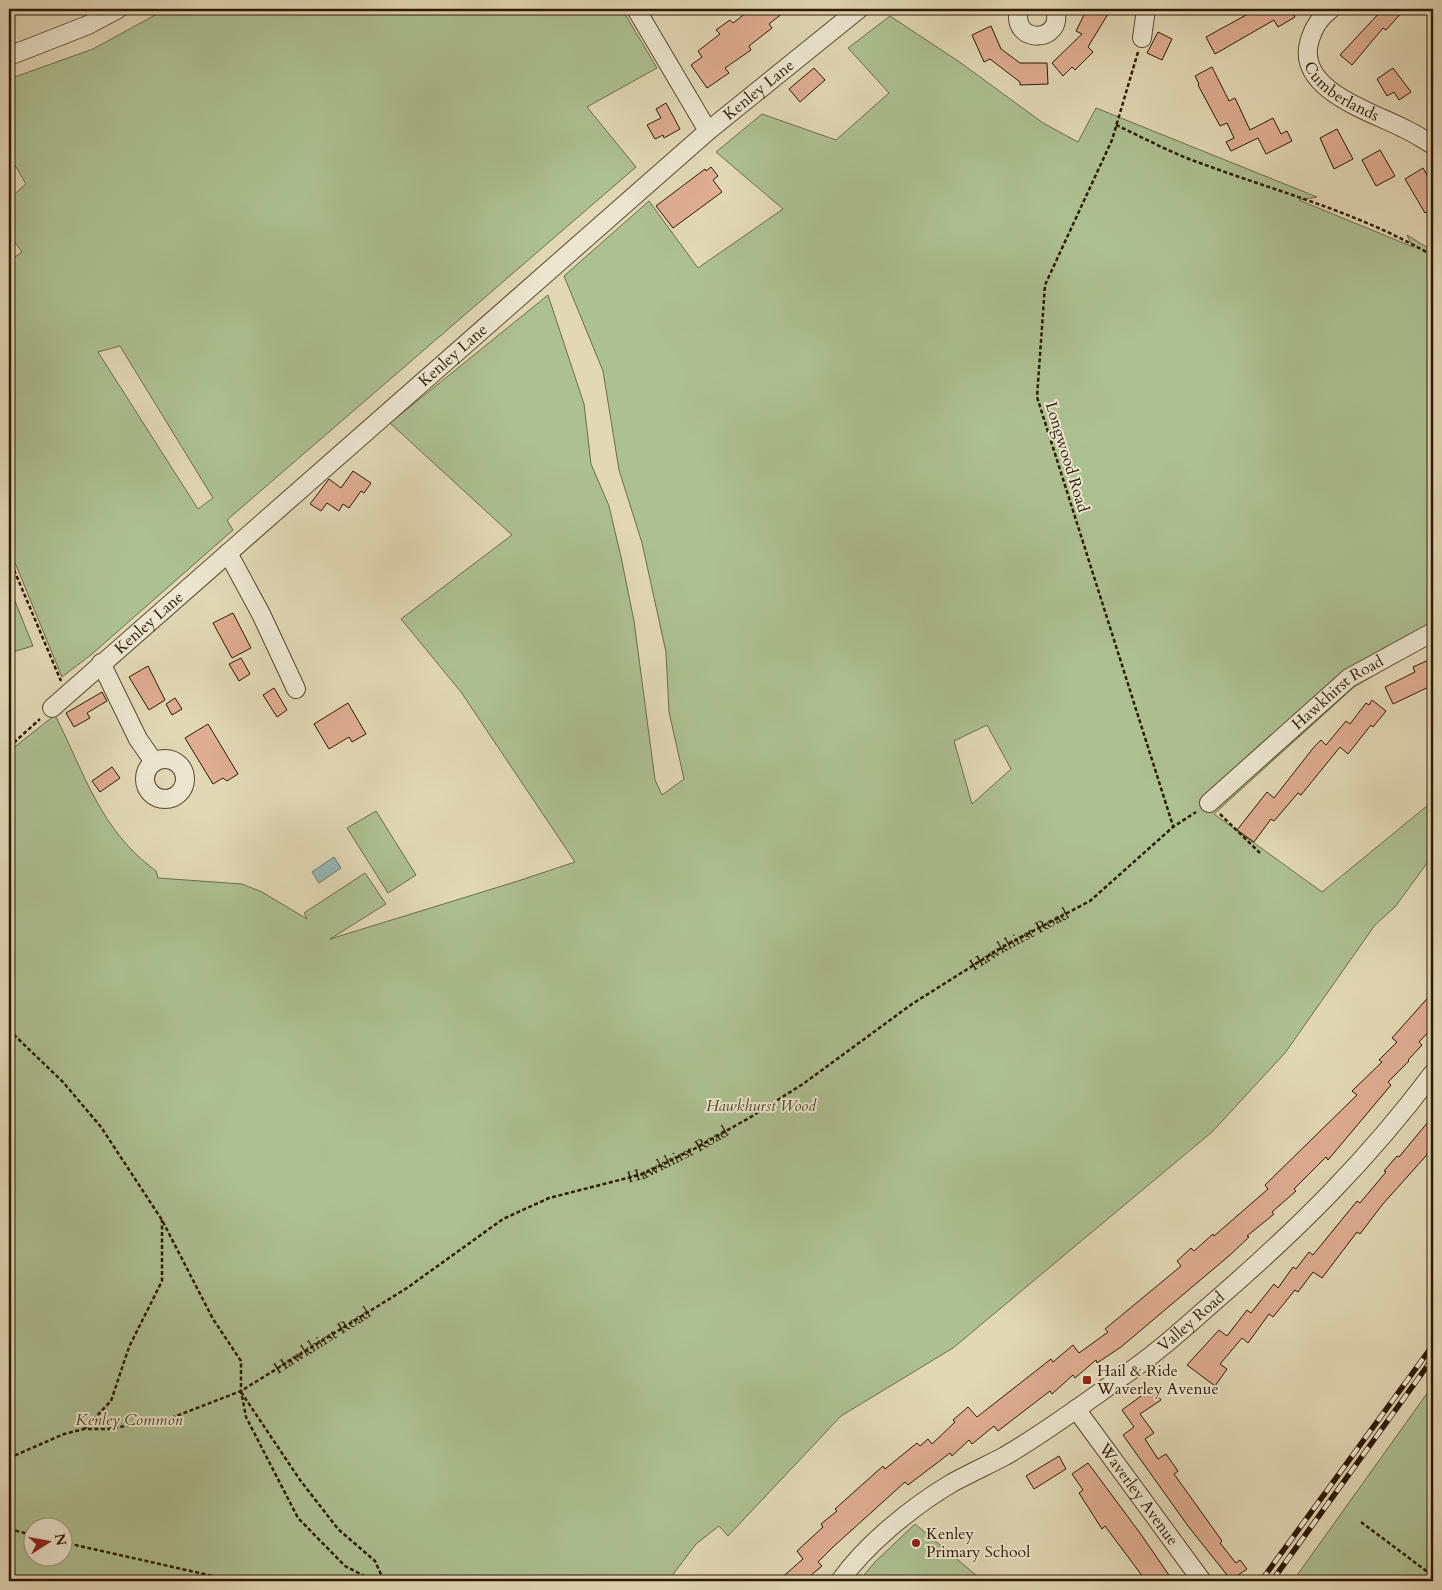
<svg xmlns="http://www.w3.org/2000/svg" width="1442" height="1590" viewBox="0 0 1442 1590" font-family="Cardo,serif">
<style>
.green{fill:#adc092;stroke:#6d6d49;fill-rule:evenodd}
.water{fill:#96b8b5;stroke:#6c796d}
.building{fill:#dfad91;stroke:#2d1a00}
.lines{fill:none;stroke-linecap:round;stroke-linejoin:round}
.minor-casing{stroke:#5a4a2e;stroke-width:20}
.path{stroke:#2d1a00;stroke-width:2.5;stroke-dasharray:4 2.5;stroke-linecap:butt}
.minor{stroke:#ece6d0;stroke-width:18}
.rail-casing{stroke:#2d1a00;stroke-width:5.5}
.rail{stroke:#ece6d0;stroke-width:4;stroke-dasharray:11;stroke-linecap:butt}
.poi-dot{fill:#8f2418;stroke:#ece6d0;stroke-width:2}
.labels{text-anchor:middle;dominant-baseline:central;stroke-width:4;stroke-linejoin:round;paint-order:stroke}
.street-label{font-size:16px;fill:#2d1a00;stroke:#ece6d0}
.park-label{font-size:16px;font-style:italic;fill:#534c2c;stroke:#ece6d0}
.poi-label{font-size:16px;fill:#2d1a00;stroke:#ece6d0;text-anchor:start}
</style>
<rect width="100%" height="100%" fill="#e2d8b6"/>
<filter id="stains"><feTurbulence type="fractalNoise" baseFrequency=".004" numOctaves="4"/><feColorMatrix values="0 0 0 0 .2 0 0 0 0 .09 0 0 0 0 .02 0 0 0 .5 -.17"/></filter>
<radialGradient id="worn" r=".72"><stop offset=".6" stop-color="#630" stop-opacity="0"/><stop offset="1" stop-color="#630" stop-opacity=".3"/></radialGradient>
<g class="green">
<path d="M166,9H622L657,68L587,107L636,167L227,520L233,530L92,654L62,677L9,548V261L22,252L9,234V199L26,184L9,155V79L93,49ZM120,346L213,498L198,509L98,352Z"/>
<path d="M890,16L961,63L1043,123L1078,142L1096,108L1317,197L1299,200L1413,247L1407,235L1433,251V641L1354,687L1214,814L1322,892L1433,801V855L1395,907L1375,925L1285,1053L1212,1132L953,1348L841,1416L728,1536L719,1526L696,1544L668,1581H9V743L12,749L55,715C85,774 100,830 156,871L158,878L242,884L262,892L307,919L304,913L365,873L386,904L330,939L518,881L575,862L461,692L401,619L512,535L390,423L548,295L584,404L591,464L609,506L621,557L634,621L655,780L662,795L684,779L669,712L666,652L642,543L619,470L603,371L564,276L649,201L698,268L783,209L716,152L762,114L836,140L889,93L848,48ZM987,725L1011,769L972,804L954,741ZM32,1528H62V1558H32Z"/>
<path d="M9,586L33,646L9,653Z"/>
<path d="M376,811L416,875L388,893L347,828Z"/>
<path d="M1433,1385V1581H1293Z"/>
<path d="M915,1524L983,1581H859L875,1562Z"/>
</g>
<path class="water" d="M334,857L341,868L319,883L312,872Z"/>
<g class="building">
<path d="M751,9H758L762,14L768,9H788L769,24L772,28L749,46L751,50L725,68L729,73L707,88L691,65L702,57L698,51L720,34L716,30L730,20L733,23Z"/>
<path d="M1087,9H1111L1088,47L1093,52L1075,70L1072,67L1063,76L1052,63L1082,34L1076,31Z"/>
<path d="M1257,9H1293L1291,10L1295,17L1278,27L1274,20L1215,54L1206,37Z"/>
<path d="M1383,9H1405L1386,30L1383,28L1352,65L1340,55Z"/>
<path d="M991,26L1001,49L1020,63H1047L1048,84L1020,85V82L990,59L984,62L972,35Z"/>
<path d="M1158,32L1172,39L1162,60L1147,53Z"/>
<path d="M1212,67L1229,101L1235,98L1250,130L1273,118L1281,134L1287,131L1292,141L1266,154L1258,138L1231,151L1226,142L1234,138L1227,123L1220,126L1198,85L1199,84L1195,76Z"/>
<path d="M814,68L825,80L800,102L789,89Z"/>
<path d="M1393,68L1411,92L1399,100L1394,92L1387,96L1377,79Z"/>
<path d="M666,103L680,129L664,138L663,135L655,139L647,125L661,118L656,109Z"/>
<path d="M1337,129L1353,159L1334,169L1320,138Z"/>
<path d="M1380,150L1395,176L1376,186L1362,160Z"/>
<path d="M711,167L718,176L713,180L722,192L673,228L656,206L705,169L706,171Z"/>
<path d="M1423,168L1433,185V209L1425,213L1405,179Z"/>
<path d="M353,471L371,483L364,493L361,491L349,508L343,504L339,511L327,503L321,511L310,504L329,479L341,488Z"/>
<path d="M233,613L251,648L232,658L213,623Z"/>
<path d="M241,658L250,674L239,681L229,664Z"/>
<path d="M1433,658V685L1393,704L1385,687L1415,672L1413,667Z"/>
<path d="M148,666L165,700L149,710L129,677Z"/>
<path d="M274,688L287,710L277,717L263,695Z"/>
<path d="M102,692L107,701L87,713L90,718L74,727L66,713Z"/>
<path d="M175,698L182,709L172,715L166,704Z"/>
<path d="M1372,700L1386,711L1373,727L1371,725L1348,754L1340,747L1301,795L1298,793L1274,821L1271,819L1254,842L1237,830L1267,792L1274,798L1314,747L1321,740L1326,745L1346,721L1350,724L1366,703L1369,705Z"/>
<path d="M348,703L366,734L352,742L349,737L329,749L314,724Z"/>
<path d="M208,724L238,774L227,781L223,778L213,784L185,738Z"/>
<path d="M112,767L120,778L100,792L92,781Z"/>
<path d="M1433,992V1027L1419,1042L1422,1045L1408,1060L1409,1061L1388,1082L1391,1085L1328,1160L1326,1157L1294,1189L1296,1191L1272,1212L1274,1214L1247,1236L1249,1237L1230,1255L1121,1347L1097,1363L1096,1360L1075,1378L1073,1375L1052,1394L1050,1391L998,1431L994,1426L972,1444L969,1440L952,1456L950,1453L908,1485L905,1482L833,1547L818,1562L822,1566L804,1581H778L803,1559L797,1551L823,1527L821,1524L837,1511L835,1509L883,1466L885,1469L917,1443L920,1446L928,1439L932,1444L955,1422L953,1420L968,1407L977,1417L1051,1359L1053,1362L1073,1345L1079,1353L1108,1332L1105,1329L1181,1266L1177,1261L1191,1248L1194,1251L1213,1234L1214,1236L1268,1189L1265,1185L1357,1095L1352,1091L1382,1062L1379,1060L1397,1042L1392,1038Z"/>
<path d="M1433,1116V1148L1382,1205L1360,1234L1357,1232L1322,1278L1313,1272L1298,1292L1295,1290L1273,1317L1269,1314L1248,1343L1242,1338L1220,1364L1227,1369L1215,1386L1187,1365L1219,1330L1227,1336L1247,1310L1251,1313L1274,1284L1278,1288L1293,1267L1296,1269L1309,1252L1313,1255L1357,1201L1360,1203L1386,1172L1384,1171L1397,1156L1399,1157Z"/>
<path d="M1152,1388L1161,1400L1140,1414L1154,1433L1145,1439L1158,1459L1166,1454L1178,1471L1174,1474L1222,1541L1220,1543L1236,1563L1240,1560L1247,1569L1231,1580L1188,1526L1123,1435L1134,1427L1122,1410Z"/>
<path d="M1059,1456L1066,1469L1034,1489L1026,1476Z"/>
<path d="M1088,1463L1140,1533L1173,1581H1146L1105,1526L1102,1529L1079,1493L1083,1490L1072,1474Z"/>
</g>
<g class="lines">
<g class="minor-casing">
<g id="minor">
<path d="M636,9L708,131"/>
<path d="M1019,9C1010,45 1065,44 1055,9"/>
<path id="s2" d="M1331,9C1319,18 1313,28 1309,43C1297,90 1372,112 1403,128C1414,133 1423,139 1433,145"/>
<path d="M1142,38L1146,9"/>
<path d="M9,56L88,25L118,9"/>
<path d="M228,553L261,614L296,689"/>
<path d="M101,663L138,739L154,762"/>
<path id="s3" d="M52,708L708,131L859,9"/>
<circle cx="165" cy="779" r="20"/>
<path id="s4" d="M1209,803L1349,678L1433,632"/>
<path id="s5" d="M1076,1409L1202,1581"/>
<path id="s6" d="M840,1581C866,1544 913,1506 952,1483C970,1473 988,1465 1005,1456C1046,1432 1085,1403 1123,1376C1156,1354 1185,1327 1215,1301C1298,1229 1367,1161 1433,1073"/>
</g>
</g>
<g class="path">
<path d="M1138,52L1112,140L1045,285L1037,397L1173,826"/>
<path d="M1116,125C1144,138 1171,153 1200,163C1278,192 1361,213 1433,256"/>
<path d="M9,558L61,681"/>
<path d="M9,747L40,719"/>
<path d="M1220,814L1260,853"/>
<path d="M9,1030L63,1082L101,1127L162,1220L213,1319L241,1361V1391L246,1417L298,1518L345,1566L374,1581"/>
<path d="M241,1392L300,1480L338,1529L375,1561L384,1581"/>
<path d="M84,1429L111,1401L129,1347L162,1281V1220"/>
<path id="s1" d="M9,1458L64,1434L84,1429H108L171,1418L241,1391L407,1288L503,1219L549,1198L643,1174L694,1149L749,1118L803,1084L912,1004L1001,948L1090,901L1173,827L1196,812"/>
<path d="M1361,1522L1433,1576"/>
<path d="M9,1529L32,1535"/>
<path d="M62,1542L235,1581"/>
<path d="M1430,1574L1433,1566"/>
</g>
<use href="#minor" class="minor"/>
<g class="rail-casing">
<g id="rail">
<path d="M1261,1581L1433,1345"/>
<path d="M1272,1581L1433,1358"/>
</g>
</g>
<use href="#rail" class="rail"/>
</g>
<g class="poi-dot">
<rect x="1082" y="1375" width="10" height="10" rx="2.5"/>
<circle cx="916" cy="1543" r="5"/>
</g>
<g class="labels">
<g class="street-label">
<text stroke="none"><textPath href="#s2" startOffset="106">Cumberlands</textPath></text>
<text stroke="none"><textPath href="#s3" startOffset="939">Kenley Lane</textPath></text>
<text stroke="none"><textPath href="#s3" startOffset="534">Kenley Lane</textPath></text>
<text transform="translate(1067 457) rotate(73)">Longwood Road</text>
<text stroke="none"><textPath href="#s3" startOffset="129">Kenley Lane</textPath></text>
<text stroke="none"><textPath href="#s4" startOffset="170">Hawkhirst Road</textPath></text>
<text stroke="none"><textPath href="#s1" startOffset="1149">Hawkhirst Road</textPath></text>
<text stroke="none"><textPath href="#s1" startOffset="744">Hawkhirst Road</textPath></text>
<text stroke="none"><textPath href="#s6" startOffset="439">Valley Road</textPath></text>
<text stroke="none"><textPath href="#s1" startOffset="339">Hawkhirst Road</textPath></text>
<text stroke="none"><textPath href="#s5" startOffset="106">Waverley Avenue</textPath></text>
</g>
<g class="park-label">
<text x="761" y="1106">Hawkhurst Wood</text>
<text x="129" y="1420">Kenley Common</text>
</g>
<g class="poi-label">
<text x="1097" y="1371">Hail &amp; Ride<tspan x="1097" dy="18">Waverley Avenue</tspan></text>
<text x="926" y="1534">Kenley<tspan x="926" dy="18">Primary School</tspan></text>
</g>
</g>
<rect width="1442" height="1590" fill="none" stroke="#e2d8b6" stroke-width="30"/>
<rect x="10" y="10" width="1422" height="1570" fill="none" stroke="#2d1a00" stroke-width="2.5"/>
<rect x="15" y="15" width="1412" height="1560" fill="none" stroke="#2d1a00"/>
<g transform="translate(48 1542) rotate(79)"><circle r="24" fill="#ece6d0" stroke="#a0947d"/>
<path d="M0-4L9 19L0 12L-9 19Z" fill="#8f2418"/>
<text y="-8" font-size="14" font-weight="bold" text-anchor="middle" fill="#2d1a00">N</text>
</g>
<rect width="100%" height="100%" filter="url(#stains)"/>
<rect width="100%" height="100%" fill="url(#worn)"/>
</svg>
